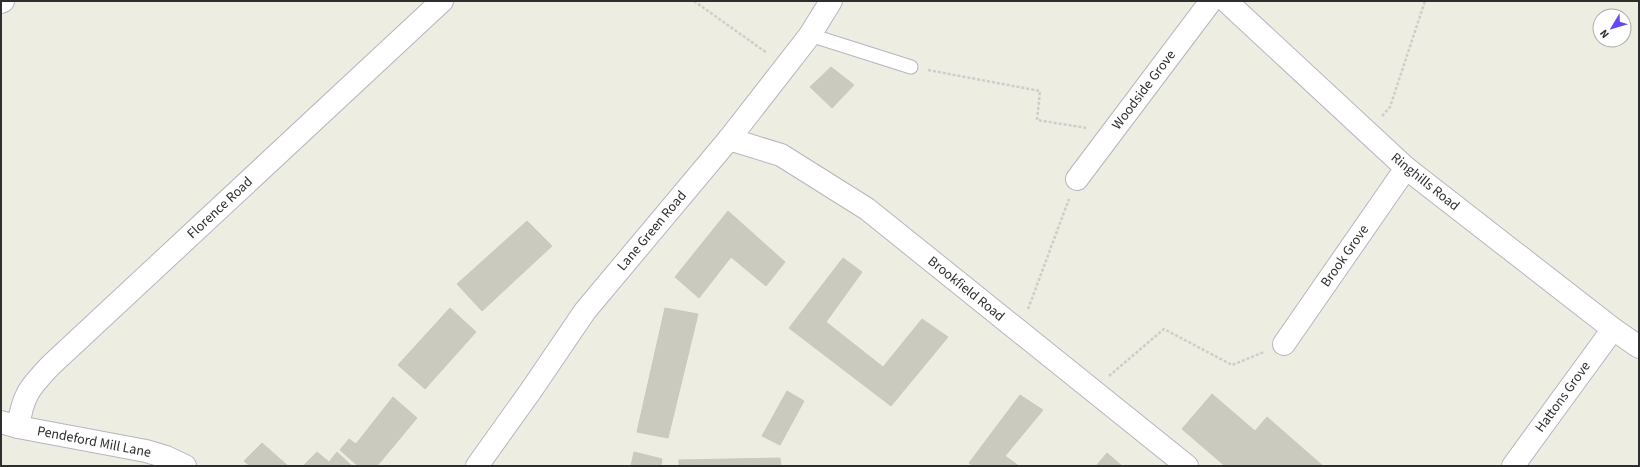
<svg xmlns="http://www.w3.org/2000/svg" width="1640" height="467" viewBox="0 0 1640 467" font-family="'Source Sans 3',sans-serif">
<style>
.building{fill:#cacabf;stroke:#cacabb}
.lines{fill:none;stroke-linecap:round;stroke-linejoin:round}
.lane-casing{stroke:#b7b4c0;stroke-width:15}
.street-casing{stroke:#b7b4c0;stroke-width:24}
.secondary-casing{stroke:#b7b4c0;stroke-width:24}
.path{stroke:#cdcdcd;stroke-width:2.5;stroke-dasharray:3 2;stroke-linecap:butt}
.lane{stroke:#fff;stroke-width:13}
.street{stroke:#fff;stroke-width:22}
.secondary{stroke:#fff;stroke-width:22}
.labels{text-anchor:middle;dominant-baseline:central;stroke-width:3;stroke-linejoin:round;paint-order:stroke}
.street-label{font-size:14px;fill:#2e2e2e;stroke:#fff}
</style>
<rect width="100%" height="100%" fill="#eeede1"/>
<g class="building">
<path d="M831,67L854,85L832,108L810,87Z"/>
<path d="M728,211L785,262L766,286L731,257L699,298L675,277Z"/>
<path d="M527,221L552,246L482,311L457,284Z"/>
<path d="M843,258L862,272L826,322L883,367L922,319L948,337L891,406L789,328Z"/>
<path d="M450,308L476,332L425,389L398,365Z"/>
<path d="M665,308L698,314L668,438L637,432Z"/>
<path d="M787,391L804,401L780,445L762,436Z"/>
<path d="M1212,394L1255,431L1267,417L1323,466H1225L1182,429Z"/>
<path d="M1020,395L1043,410L1005,456L1019,466H973L969,463Z"/>
<path d="M393,397L417,418L377,466H358L340,450L349,439L356,444Z"/>
<path d="M262,443L288,466H250L244,461Z"/>
<path d="M317,452L329,462L337,452L352,466H303Z"/>
<path d="M634,452L662,459L661,466H631Z"/>
<path d="M1107,453L1122,466H1096Z"/>
<path d="M780,458L781,466H679V460Z"/>
</g>
<g class="lines">
<g class="lane-casing">
<path id="lane" d="M810,35L911,67"/>
</g>
<g class="street-casing">
<g id="street">
<path d="M1226,1L1406,168L1613,329L1639,347"/>
<path d="M1,2L3,1"/>
<path d="M729,139L781,155L867,209L1187,466"/>
<path d="M1077,179L1211,1"/>
<path d="M1284,344L1406,168"/>
<path d="M18,427C23,395 29,388 51,365L442,1"/>
<path d="M1513,466L1613,329"/>
</g>
</g>
<g class="secondary-casing">
<g id="secondary">
<path d="M1,422L18,427L146,451L166,457L185,466"/>
<path d="M477,466L532,389L585,311L729,139L810,35L831,1"/>
</g>
</g>
<g class="path">
<path d="M694,1L767,53"/>
<path d="M928,70L1040,91L1037,120L1087,128"/>
<path d="M1382,116L1390,107L1425,1"/>
<path d="M1028,309L1069,199"/>
<path d="M1109,376L1164,329L1232,365L1264,352"/>
</g>
<use href="#lane" class="lane"/>
<use href="#street" class="street"/>
<use href="#secondary" class="secondary"/>
</g>
<g class="labels">
<g class="street-label">
<text transform="translate(1144 90) rotate(-53)">Woodside Grove</text>
<text transform="translate(1425 182) rotate(39)">Ringhills Road</text>
<text transform="translate(220 208) rotate(-43)">Florence Road</text>
<text transform="translate(652 231) rotate(-50)">Lane Green Road</text>
<text transform="translate(1345 256) rotate(-55)">Brook Grove</text>
<text transform="translate(966 289) rotate(39)">Brookfield Road</text>
<text transform="translate(1563 397) rotate(-54)">Hattons Grove</text>
<text transform="translate(94 442) rotate(11)">Pendeford Mill Lane</text>
</g>
</g>
<rect width="1640" height="467" fill="none" stroke="#2e2e2e" stroke-width="4"/>
<g transform="translate(1612 28) rotate(232)"><circle r="19" fill="#ffffff" stroke="#ababab"/>
<path d="M0-3L7 15L0 10L-7 15Z" fill="#634af3"/>
<text y="-6" font-size="11" font-weight="bold" text-anchor="middle" fill="#2e2e2e">N</text>
</g>
</svg>
